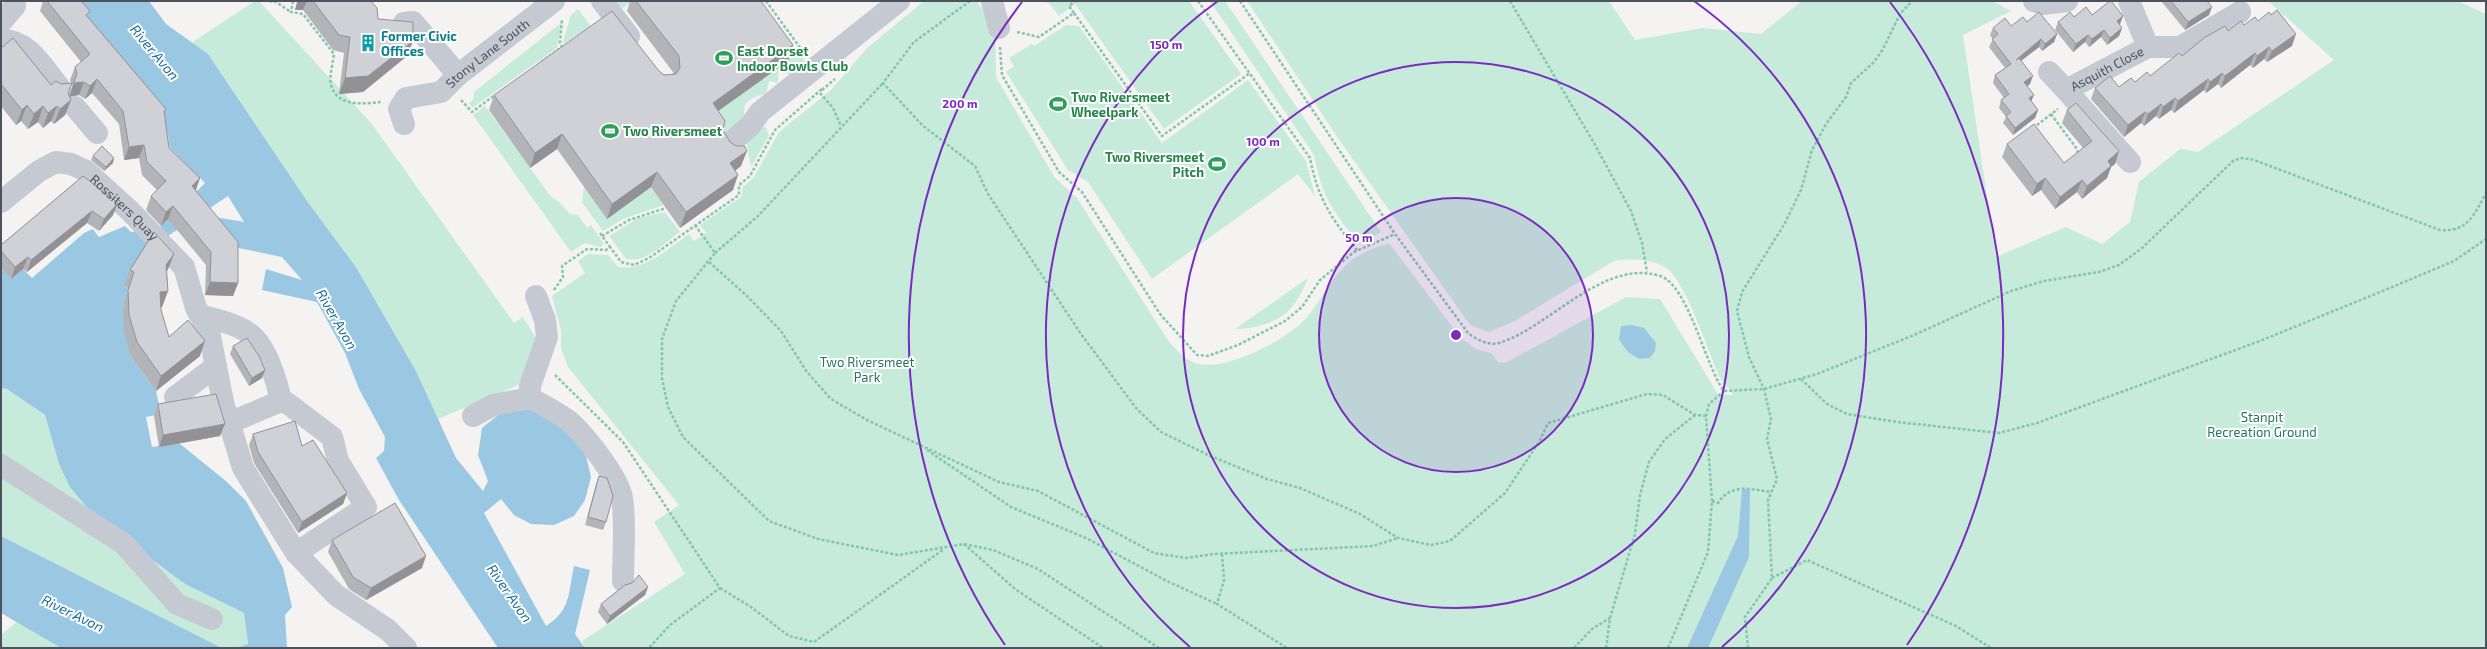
<svg xmlns="http://www.w3.org/2000/svg" width="2487" height="649" viewBox="0 0 2487 649" font-family="'Exo 2',sans-serif">
<style>
.green{fill:#c7ebdb}
.water{fill:#9ac8e3}
.lines{fill:none;stroke-linecap:round;stroke-linejoin:round}
.path{stroke:#83c5af;stroke-width:2.5;stroke-dasharray:3 2;stroke-linecap:butt}
.minor{stroke:#c5cad2;stroke-width:22}
.wall{fill:#b3b4b8;fill-rule:evenodd}
.shaded-wall{fill:#929296}
.building{fill:#d0d1d6;stroke:#929296}
.ring{fill:none;stroke:#7b2cbf;stroke-width:2}
.labels{text-anchor:middle;dominant-baseline:central;stroke-width:4;stroke-linejoin:round;paint-order:stroke}
.culture-label{font-size:13px;font-weight:bold;fill:#0d838f;stroke:#fff;text-anchor:start}
.leisure-label{font-size:13px;font-weight:bold;fill:#27864d;stroke:#fff;text-anchor:start}
.street-label{font-size:13px;fill:#4c535d;stroke:#fff}
.park-label{font-size:13px;fill:#24785b;stroke:#fff}
.water-label{font-size:14px;font-style:italic;fill:#1f709e;stroke:#fff}
.centre{fill:#7b2cbf;stroke:#fff;stroke-width:2}
.ring-label{font-size:12px;text-anchor:middle;font-weight:bold;fill:#7b2cbf;stroke:#fff;stroke-width:4;stroke-linejoin:round;paint-order:stroke}
</style>
<rect width="100%" height="100%" fill="#f4f3f2"/>
<g class="green">
<path d="M255,1H259L372,124L514,323L523,317L536,338L521,384L438,419L416,371L356,267L307,201L208,54L191,43Z"/>
<path d="M616,1H632L622,9Z"/>
<path d="M761,1L809,67L792,65L791,74L778,73V83L769,81L766,94C753,96 740,102 745,118L725,144L714,114Z"/>
<path d="M924,1H977L995,28L996,77L1055,178L1077,198L1169,342C1177,350 1184,359 1195,363C1224,373 1289,339 1307,317C1323,298 1329,280 1348,263C1360,253 1374,248 1389,243L1461,338L1476,349L1491,353L1498,362L1505,363L1626,297L1660,299L1718,394L1733,395C1730,389 1723,384 1720,378C1709,354 1685,279 1665,267C1651,259 1630,258 1614,261L1515,321L1489,332L1470,325L1340,141L1247,1H1609L1635,40L1703,28L1761,34L1802,1H1993L2011,11L1963,35L1996,257L2066,227L2102,244L2130,222L2139,182L2180,149L2198,152L2334,60L2268,1H2458L2486,14V648H585L582,641L685,574L654,522L679,505L568,367L561,348V330L552,296L585,273L578,261L588,254L608,255L618,267C646,271 667,249 689,234L694,241L706,233L700,225L741,197L743,187L754,177L779,132L832,89L866,49Z"/>
<path d="M1040,1H1189L1241,74L1164,129L1075,4L1059,16L1049,3Z"/>
<path d="M1210,1H1225L1381,232L1359,244C1332,209 1323,200 1314,155Z"/>
<path d="M578,9L591,26L564,44L563,41L571,15Z"/>
<path d="M562,22L557,48L472,108L469,103L473,100L474,92Z"/>
<path d="M1066,25L1079,26L1162,143L1248,80L1306,161L1315,196L1298,174L1152,279L1088,182L1068,170L1006,72L1014,66L1009,58L1032,44L1034,46Z"/>
<path d="M485,106L551,197L558,201L570,214L578,215L587,228L591,225L604,244L600,247L585,243L571,252L473,115Z"/>
<path d="M766,127L769,136L751,167L745,137L760,128Z"/>
<path d="M584,187H651L664,205L623,219L603,231L582,202Z"/>
<path d="M665,212L680,232C664,243 646,264 626,259L609,236L638,218Z"/>
<path d="M1308,278C1305,285 1302,293 1297,300C1285,321 1258,329 1235,329Z"/>
<path d="M1,388L7,389L45,415L59,464L185,584L244,613L248,644L236,648H222L1,536Z"/>
<path d="M17,622L61,648H1V635Z"/>
</g>
<g class="water">
<path d="M68,1H149L166,24L208,54L307,201L356,267L416,371L456,458L483,491L488,481L478,455L482,428L498,415L517,409L547,410L583,443L591,477L585,500L574,516L554,525L531,524L514,515L501,499L484,513L546,626C571,610 568,594 574,566L590,570L575,634L585,648H498L399,500L376,458L384,451L385,437L359,389L345,353L317,302L262,290L266,269L302,280L282,257L229,246L215,217L244,222L228,196L171,234L158,240L124,286L128,288L123,306L131,357L156,391L161,414L146,417L152,447L179,443L227,482L246,501L283,568L292,607L285,615L287,648H236L248,644L244,613L185,584L95,517L70,487L59,464L45,415L7,389L1,388V268L11,279L23,269L32,278L84,233L93,229L99,237L125,226L131,232L160,227L205,183L170,148L167,130Z"/>
<path d="M1632,325L1644,328L1656,343L1655,351L1650,358L1639,359L1628,352L1619,340L1621,326Z"/>
<path d="M1750,489L1749,557L1708,648H1687L1738,536L1742,490Z"/>
<path d="M1,536L222,648H61L1,613Z"/>
</g>
<g class="lines">
<g class="path">
<path d="M269,1L276,2L291,12"/>
<path d="M293,1L291,12L303,14L334,54C333,63 329,77 331,85C337,107 363,104 381,102"/>
<path d="M766,1L804,53"/>
<path d="M970,1L914,42L883,83L922,125L975,166L988,194L1081,334L1136,408L1161,432L1208,455L1267,479L1300,488L1360,514L1398,538L1431,545L1450,541L1505,493L1539,442L1548,423L1647,394L1663,395L1695,415L1706,416"/>
<path d="M1198,1L1310,158C1318,199 1331,218 1357,250"/>
<path d="M1240,1L1395,234L1468,333C1476,339 1488,346 1499,343C1549,328 1603,258 1660,276C1688,284 1706,368 1724,391L1764,389L1817,374L1914,335L2011,291L2044,281L2099,272L2119,265L2142,248L2234,160L2243,158L2254,160L2440,230C2468,232 2474,215 2486,193"/>
<path d="M1510,1L1594,143L1631,211L1642,243L1647,272"/>
<path d="M1074,13L1069,6L1075,1"/>
<path d="M1017,32L1039,37L1074,13L1162,136L1250,73"/>
<path d="M1000,47L1002,75L1059,172L1082,192L1160,314L1197,355L1208,356L1238,345L1285,321L1302,307L1320,280L1354,252L1395,234"/>
<path d="M541,62L562,47L560,43L562,20"/>
<path d="M822,90L835,79"/>
<path d="M820,93L833,108L841,126"/>
<path d="M461,100L472,112L495,95"/>
<path d="M2051,114L2077,149L2078,154"/>
<path d="M2033,128L2058,109"/>
<path d="M695,225L715,253L676,301L662,339V378L668,407L683,437L769,521L818,539L898,555L964,544L993,550L1038,569L1159,648"/>
<path d="M600,233L610,247"/>
<path d="M602,236L629,220L666,208"/>
<path d="M715,253L758,216L883,83"/>
<path d="M709,262L747,296L781,331L807,372L831,399L867,420L999,482L1038,491L1154,553L1186,558L1214,554L1373,546L1398,538"/>
<path d="M554,290L563,277L562,266L587,249L606,250L610,247L621,262L634,265L649,258L739,195V185L750,176L775,130L823,88"/>
<path d="M555,375L623,442L720,588L670,625L649,648"/>
<path d="M1801,379L1827,404L1847,414L1897,422L1999,433L2037,423L2260,341L2385,290L2454,261L2486,239"/>
<path d="M927,450L1011,507L1086,538L1167,581L1217,604"/>
<path d="M1712,501L1718,503C1731,483 1750,489 1771,492"/>
<path d="M964,544L1015,589L1103,648"/>
<path d="M1222,554L1224,580L1217,604L1287,648"/>
<path d="M1772,578L1807,560L1956,626L1991,648"/>
<path d="M720,588L751,607L789,636L814,642L944,549"/>
<path d="M1574,648L1592,629L1610,618"/>
<path d="M1606,648L1610,618L1635,534L1640,495L1649,462L1665,439L1695,415"/>
<path d="M1668,648L1708,552L1712,501L1706,416L1709,404L1724,391"/>
<path d="M1748,648L1745,617L1772,578L1768,500L1777,479L1767,439L1771,419L1764,389L1749,357L1737,311L1742,292L1785,223L1801,190L1812,150L1826,124L1846,97L1851,83L1874,62L1883,49L1900,14L1912,1"/>
</g>
<g class="minor">
<path d="M602,1L629,36"/>
<path d="M992,1L999,28"/>
<path d="M2034,1L2043,4L2067,1"/>
<path d="M1,22L15,6"/>
<path d="M404,23L413,22L458,75"/>
<path d="M1,40C29,39 44,69 60,88"/>
<path d="M2148,47H2180L2240,12"/>
<path id="s1" d="M2049,72L2066,90L2148,47L2129,1"/>
<path d="M2066,90L2130,162"/>
<path d="M75,107L97,133"/>
<path id="s2" d="M404,124L399,109L406,98L441,92L458,75L554,1"/>
<path d="M735,150L730,143L750,126L760,112L899,1"/>
<path id="s3" d="M1,202L39,171L56,162L71,164L86,171L130,211L184,267L196,308L209,331L223,402L243,468L296,553L336,595L388,630L406,648"/>
<path d="M536,296L545,320L547,337L530,386V398C543,405 557,412 569,421C585,435 619,478 622,498C626,522 623,556 623,581"/>
<path d="M200,315C216,320 238,324 251,335C267,348 277,382 281,401"/>
<path d="M175,397L216,366"/>
<path d="M473,416L493,405L530,398"/>
<path d="M229,423L281,401L287,403L332,437L338,461L366,507L296,553"/>
<path d="M1,465L124,544L177,604L212,619"/>
</g>
</g>
<g class="wall">
<path d="M43,1H81L88,17L166,109L164,114L169,148L200,178L196,190L238,283L233,296L205,295L206,265L168,219L161,226L146,210L151,196L157,190L142,175L139,158L124,160L119,124L92,93L85,99L79,95L70,96L71,100L65,115L54,124L51,121L43,128L38,122L28,129L21,121L16,125L1,106V48L51,85L71,83L70,80L75,67L81,62L40,11ZM71,84L72,87L69,95L68,93Z"/>
<path d="M297,1H371L378,19L407,56L363,92L339,94L344,53L333,50L303,10H295Z"/>
<path d="M630,1H761L788,61L718,111L723,130L741,166L735,171L733,190L680,228L651,187L607,219L557,149L530,168L489,110L494,95L659,71L664,75L673,74V72L627,11Z"/>
<path d="M2161,1H2207L2212,7L2209,15L2185,30Z"/>
<path d="M2092,15L2123,16L2120,24L2119,25L2122,28L2119,36L2107,45L2101,37L2089,47L2085,42L2073,52L2055,30L2058,22L2074,17Z"/>
<path d="M2258,21L2292,46L2267,62L2264,59L2253,68L2250,65L2221,88L2218,84L2206,93L2204,90L2174,113L2171,110L2159,119L2156,116L2144,126L2141,123L2124,137L2091,99L2095,88L2119,87L2150,76L2182,56L2228,31Z"/>
<path d="M2027,22L2057,34L2054,42L2042,51L2039,47L2021,61L2030,84L2027,86L2031,101L2038,110L2035,118L2013,135L2003,123L2006,117L1999,108L2001,100L2004,98L1993,83L1995,75L2005,68L1989,47L1993,39L1990,35L1993,28L2011,26Z"/>
<path d="M2067,110L2119,151L2115,164L2111,167L2107,178L2082,199L2077,192L2055,209L2041,190L2032,196L2002,157L2007,144L2064,163L2083,148L2062,123Z"/>
<path d="M93,156L114,158L113,163L104,171L91,160Z"/>
<path d="M83,176L113,215L99,231L87,223L27,272L23,269L11,279L1,268V245Z"/>
<path d="M174,254L168,269L167,272L168,291L162,307H161V310L169,337L200,356L156,391L131,357L124,331L123,306L128,288L124,286L130,270Z"/>
<path d="M233,346L262,378L249,386L230,354Z"/>
<path d="M158,404L220,436L159,447L154,416Z"/>
<path d="M253,434L302,446L347,493L343,504L298,533L254,463L249,445Z"/>
<path d="M599,476L606,522L603,530L585,525L596,484Z"/>
<path d="M332,540L422,568L366,600L349,589L328,552Z"/>
<path d="M648,587L645,595L607,624L598,612L601,604Z"/>
</g>
<g class="shaded-wall">
<path d="M298,1H307L303,10H295Z"/>
<path d="M2212,7L2209,15L2185,30L2188,22Z"/>
<path d="M2123,16L2120,24L2114,29L2117,21Z"/>
<path d="M2122,28L2119,36L2107,45L2110,38Z"/>
<path d="M2104,30L2101,37L2089,47L2092,39Z"/>
<path d="M2057,34L2054,42L2042,51L2045,44Z"/>
<path d="M2296,34L2292,46L2267,62L2272,51Z"/>
<path d="M2088,35L2085,42L2073,52L2076,44Z"/>
<path d="M2041,39L2039,47L2013,67L2016,60Z"/>
<path d="M413,41L407,56L363,92L339,94L345,78Z"/>
<path d="M793,45L788,61L707,119L713,103Z"/>
<path d="M2269,47L2264,59L2253,68L2257,56Z"/>
<path d="M2255,53L2250,65L2221,88L2225,76Z"/>
<path d="M2222,73L2218,84L2206,93L2210,82Z"/>
<path d="M2033,76L2030,84L2022,90L2024,82Z"/>
<path d="M97,79L92,93L85,99L90,86Z"/>
<path d="M2208,79L2204,90L2174,113L2178,101Z"/>
<path d="M84,82L79,95L69,97L74,83Z"/>
<path d="M2034,95L2031,102L2029,98Z"/>
<path d="M2175,98L2171,110L2159,119L2163,107Z"/>
<path d="M71,100L65,115L54,124L60,109Z"/>
<path d="M2161,104L2156,116L2144,126L2148,114Z"/>
<path d="M27,105L21,121L16,125L22,110Z"/>
<path d="M43,106L38,122L28,129L34,114Z"/>
<path d="M57,106L51,121L43,128L48,113Z"/>
<path d="M2038,110L2035,118L2013,135L2015,128Z"/>
<path d="M2145,112L2141,123L2124,137L2128,125Z"/>
<path d="M562,134L557,149L530,168L535,153Z"/>
<path d="M144,145L139,158L124,160L129,147Z"/>
<path d="M747,151L741,166L725,178L730,163Z"/>
<path d="M2119,151L2115,164L2111,167L2107,178L2082,199L2087,186L2108,161Z"/>
<path d="M114,158L113,163L104,171L106,167Z"/>
<path d="M657,172L651,187L607,219L612,204Z"/>
<path d="M738,175L733,190L680,228L686,212Z"/>
<path d="M200,178L195,192L192,186Z"/>
<path d="M2045,178L2041,190L2032,196L2037,184Z"/>
<path d="M2082,180L2077,192L2055,209L2060,197Z"/>
<path d="M118,203L113,215L99,231L104,219Z"/>
<path d="M173,206L168,219L161,226L166,212Z"/>
<path d="M92,211L87,223L27,272L31,260Z"/>
<path d="M174,254L168,269L161,280L166,265Z"/>
<path d="M28,257L23,269L11,279L15,267Z"/>
<path d="M210,282L238,283L233,296L205,295Z"/>
<path d="M168,291L162,307L155,308L160,292Z"/>
<path d="M205,341L200,356L156,391L161,376Z"/>
<path d="M265,370L262,378L249,386L252,378Z"/>
<path d="M225,424L220,436L159,447L163,435Z"/>
<path d="M347,493L343,504L298,533L302,522Z"/>
<path d="M426,556L422,568L366,600L371,588Z"/>
<path d="M648,587L645,595L607,624L610,616Z"/>
</g>
<g class="building">
<path d="M47,1H81L90,11L86,15L166,109L164,111L169,148L200,178L192,186L238,242V283L210,282L211,252L173,206L166,212L151,196L166,181L147,162L144,145L129,147L123,111L97,79L90,86L84,82L74,83L77,73L75,67L90,54Z"/>
<path d="M313,1H371L377,8L378,19L413,22V41L368,76L345,78L350,37L339,35Z"/>
<path d="M636,1H761L793,45L713,103L725,121L723,130L730,142L736,146H744L747,151L730,163L738,175L686,212L657,172L612,204L562,134L535,153L494,95L612,11L659,71L664,75L676,74L680,68L679,56Z"/>
<path d="M2110,1H2111L2123,16L2117,21L2122,28L2110,38L2104,30L2092,39L2088,35L2076,44L2058,22L2070,12L2074,17L2086,7L2092,15Z"/>
<path d="M2171,1H2207L2212,7L2188,22Z"/>
<path d="M2277,10L2296,34L2272,51L2269,47L2257,56L2255,53L2225,76L2222,73L2210,82L2208,79L2178,101L2175,98L2163,107L2161,104L2148,114L2145,112L2128,125L2095,88L2110,76L2119,87L2131,78L2135,82L2147,72L2150,76L2179,53L2182,56L2204,38L2225,26L2228,31L2241,21L2244,25L2255,17L2258,21L2269,12L2271,15Z"/>
<path d="M2039,12L2057,34L2045,44L2041,39L2016,60L2019,58L2033,76L2024,82L2034,95L2029,98L2038,110L2015,128L2006,116L2011,112L2001,100L2009,94L1995,75L2011,64L1992,39L1998,34L1993,28L2005,18L2011,26L2023,17L2027,22Z"/>
<path d="M13,38L51,85L56,81L61,84L72,83L68,93L71,100L60,109L57,106L48,113L43,106L34,114L27,105L22,110L1,84V48Z"/>
<path d="M2076,103L2119,151L2108,161L2111,166L2087,186L2082,180L2060,197L2045,178L2037,184L2007,144L2034,124L2064,163L2092,141L2067,110Z"/>
<path d="M102,146L114,158L106,167L93,156Z"/>
<path d="M83,176L118,203L104,219L92,211L31,260L28,257L15,267L1,251V245Z"/>
<path d="M154,232L174,254L166,265L168,291L160,292L161,310L169,337L188,320L205,341L161,376L137,342L129,315L128,290L134,272L130,270Z"/>
<path d="M247,338L259,356L265,370L252,378L233,346Z"/>
<path d="M216,394L225,424L163,435L158,404Z"/>
<path d="M295,421L302,446L313,440L347,493L302,522L258,452L253,434Z"/>
<path d="M599,476L607,478L613,496L606,522L588,517Z"/>
<path d="M395,503L426,556L371,588L353,577L332,540Z"/>
<path d="M639,575L648,587L610,616L601,604L625,585L632,583Z"/>
</g>
<circle cx="1456" cy="335" r="137" fill="#7b2cbf" fill-opacity=".12"/>
<g class="ring">
<circle cx="1456" cy="335" r="137"/>
<circle cx="1456" cy="335" r="273"/>
<path d="M1190 647A410 410 0 0 1 1218 1M1694 1A410 410 0 0 1 1722 647"/>
<path d="M1005 645A547 547 0 0 1 1022 2M1890 2A547 547 0 0 1 1907 645"/>
</g>
<defs>
<g id="building-bare" transform="scale(1.38)"><path d="M-4-6H4V6H1V3H-1V6H-4ZM-2.5-4.3h1.7v1.8h-1.7ZM.8-4.3h1.7v1.8H.8ZM-2.5-1h1.7V.8h-1.7ZM.8-1h1.7V.8H.8Z" fill="#0f9aa8" stroke="#fff" stroke-width="2.5" paint-order="stroke"/></g>
<g id="stadium-bare" transform="scale(1.38)"><path d="M0-5a6.5 5 0 1 0 0 10a6.5 5 0 1 0 0-10ZM-3.5-1.8h7v3.6h-7Z" fill="#2e9e5b" stroke="#fff" stroke-width="2.5" paint-order="stroke"/></g>
</defs>
<g fill-rule="evenodd">
<use href="#building-bare" x="368" y="43"/>
<use href="#stadium-bare" x="724" y="58"/>
<use href="#stadium-bare" x="1058" y="104"/>
<use href="#stadium-bare" x="610" y="131"/>
<use href="#stadium-bare" x="1217" y="164"/>
</g>
<g class="labels">
<g class="culture-label">
<text x="381" y="36">Former Civic<tspan x="381" dy="15">Offices</tspan></text>
</g>
<g class="leisure-label">
<text x="737" y="51">East Dorset<tspan x="737" dy="15">Indoor Bowls Club</tspan></text>
<text x="1071" y="97">Two Riversmeet<tspan x="1071" dy="15">Wheelpark</tspan></text>
<text x="623" y="131">Two Riversmeet</text>
<text x="1204" y="157" text-anchor="end">Two Riversmeet<tspan x="1204" dy="15">Pitch</tspan></text>
</g>
<g class="street-label">
<text stroke="none"><textPath href="#s2" startOffset="125">Stony Lane South</textPath></text>
<text stroke="none"><textPath href="#s1" startOffset="71">Asquith Close</textPath></text>
<text stroke="none"><textPath href="#s3" startOffset="153">Rossiters Quay</textPath></text>
</g>
<g class="park-label">
<text x="867" y="362">Two Riversmeet<tspan x="867" dy="15">Park</tspan></text>
<text x="2262" y="417">Stanpit<tspan x="2262" dy="15">Recreation Ground</tspan></text>
</g>
<g class="water-label">
<text transform="translate(155 52) rotate(50)">River Avon</text>
<text transform="translate(337 319) rotate(60)">River Avon</text>
<text transform="translate(510 593) rotate(55)">River Avon</text>
<text transform="translate(73 613) rotate(26)">River Avon</text>
</g>
</g>
<circle cx="1456" cy="335" r="6" class="centre"/>
<g class="ring-label">
<text x="1166" y="49">150 m</text>
<text x="960" y="108">200 m</text>
<text x="1263" y="146">100 m</text>
<text x="1359" y="242">50 m</text>
</g>
<rect width="2487" height="649" fill="none" stroke="#4c535d" stroke-width="4"/>
</svg>
